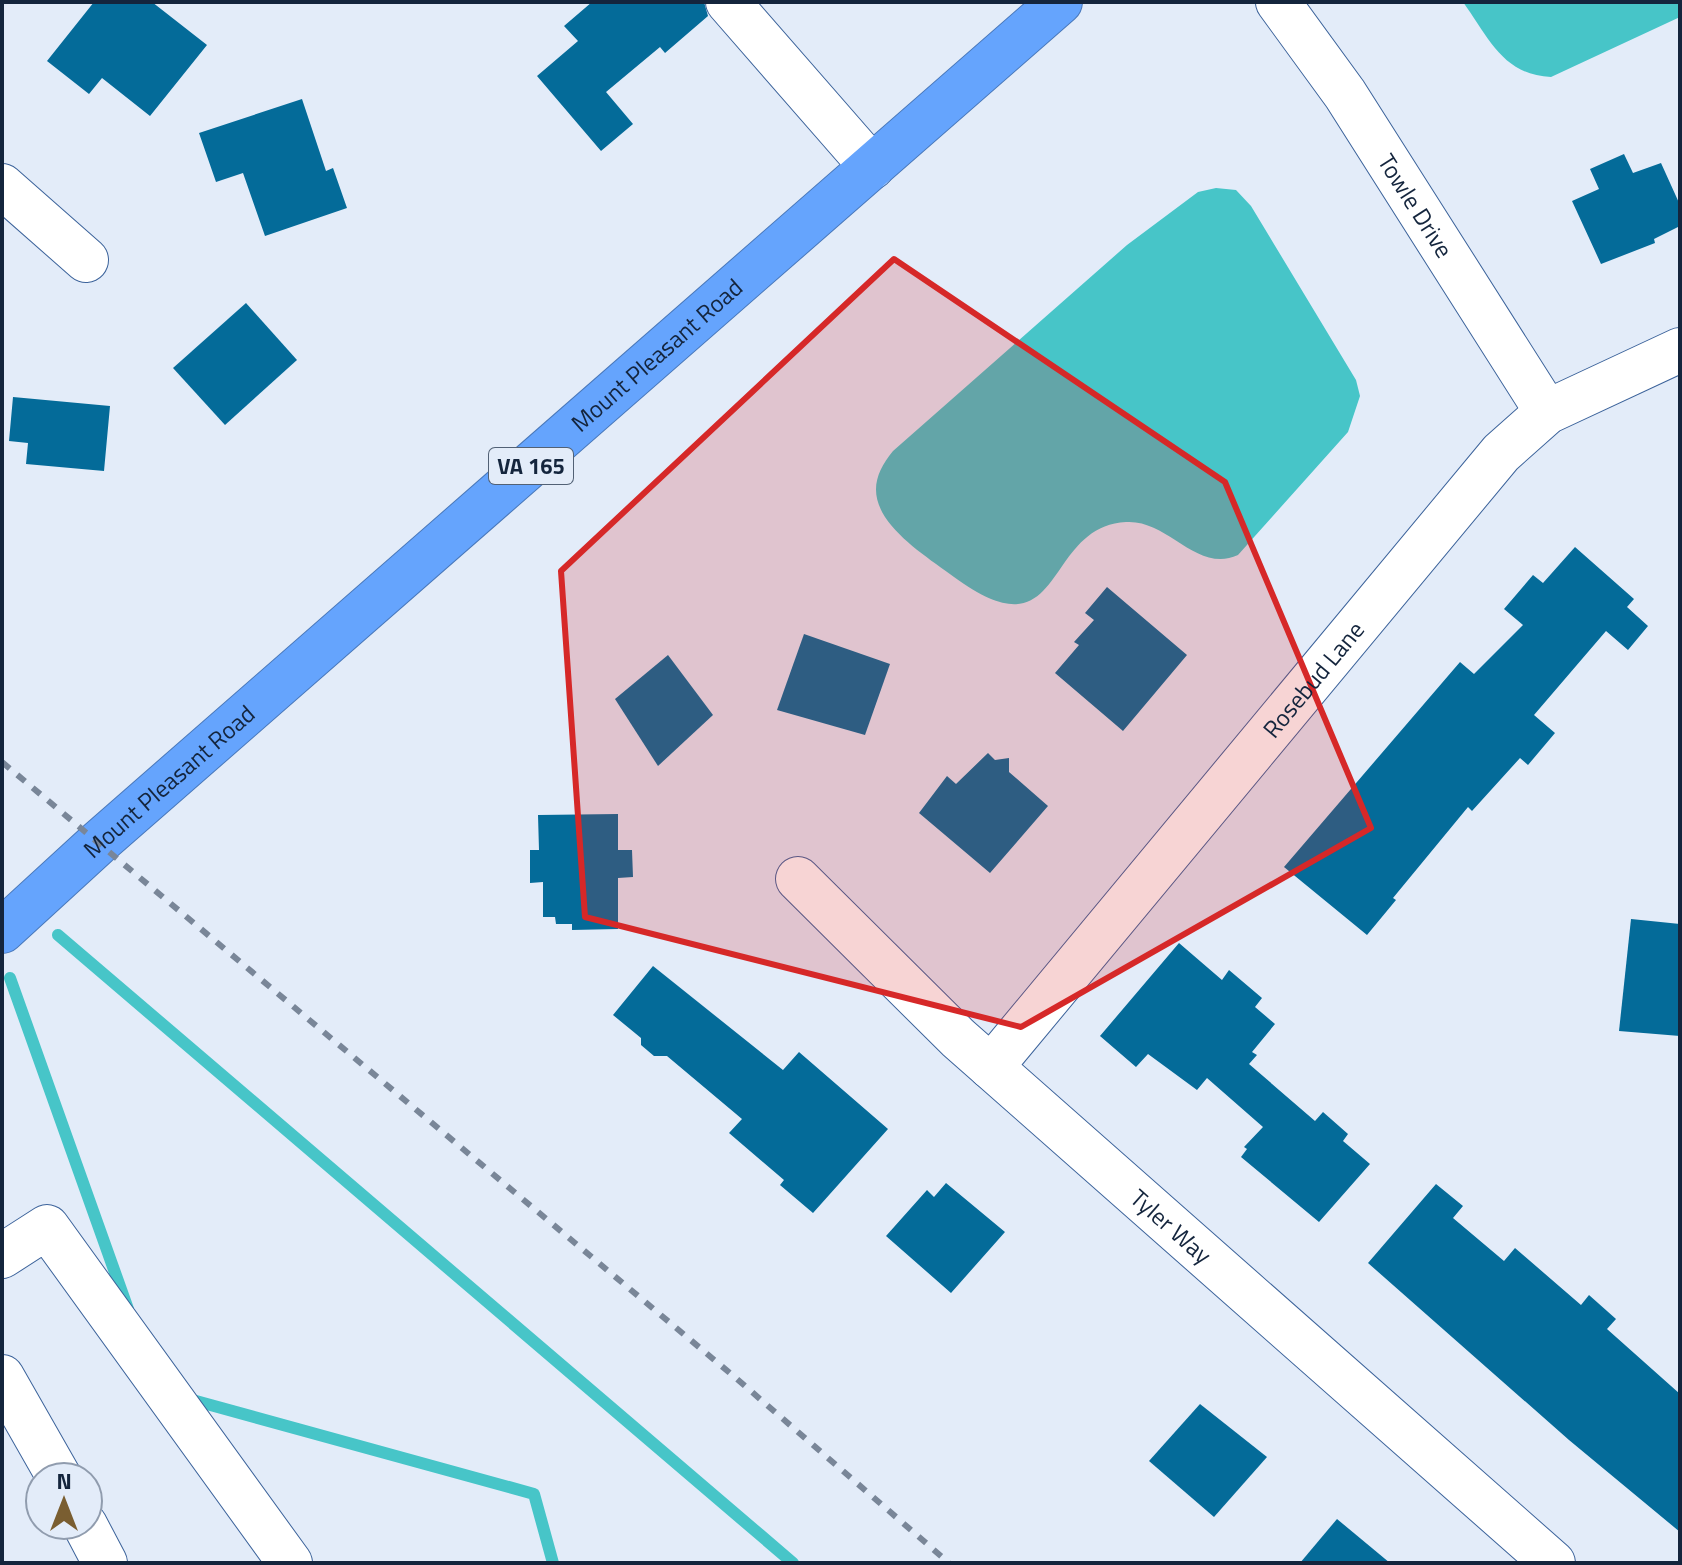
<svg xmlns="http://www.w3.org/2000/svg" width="1682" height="1565" viewBox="0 0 1682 1565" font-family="'Titillium Web',sans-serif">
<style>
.water{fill:#47c5c8}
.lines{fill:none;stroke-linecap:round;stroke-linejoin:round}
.stream{stroke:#47c5c8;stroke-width:12}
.building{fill:#046b99}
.minor-casing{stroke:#3c639b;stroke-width:46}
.highway-casing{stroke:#4978ba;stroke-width:46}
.minor{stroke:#fff;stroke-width:44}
.highway{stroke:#65a4fd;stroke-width:44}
.rail{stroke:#798698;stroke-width:6;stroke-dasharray:10 10;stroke-linecap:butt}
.marked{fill:#d62828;fill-opacity:0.2;stroke:#d62828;stroke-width:6;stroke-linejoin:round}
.labels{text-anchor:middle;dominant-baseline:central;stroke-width:8;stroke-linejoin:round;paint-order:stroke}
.shield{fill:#e3ecf9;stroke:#526175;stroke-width:2}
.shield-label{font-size:22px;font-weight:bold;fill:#14253d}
.street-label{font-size:24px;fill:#14253d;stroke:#e3ecf9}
</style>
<rect width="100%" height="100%" fill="#e3ecf9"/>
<g class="water">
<path d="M1463,2H1680V17L1551,77C1503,75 1489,38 1463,2Z"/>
<path d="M1216,188L1236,190L1251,206L1356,380L1360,396L1348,432L1238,555C1197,574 1168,519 1126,522C1041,527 1067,660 954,577C931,560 901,541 885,517C869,492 876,472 893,451L1127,245L1198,192Z"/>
</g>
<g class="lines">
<g class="stream">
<path d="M58,935L793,1563"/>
<path d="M10,978L128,1309"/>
<path d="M196,1401L534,1494L553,1563"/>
</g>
</g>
<g class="building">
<path d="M94,2H152L207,45L150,116L102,78L89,94L47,61Z"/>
<path d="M592,2H704L708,16L665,53L660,47L606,92L633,124L601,151L537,76L578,41L564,26Z"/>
<path d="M302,99L326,171L333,168L347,208L265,236L243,173L216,182L199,133Z"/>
<path d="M1624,154L1633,173L1661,163L1680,205V226L1654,239L1655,243L1601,264L1572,201L1599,189L1590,169Z"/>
<path d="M246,303L297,360L225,425L173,368Z"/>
<path d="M13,397L110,406L104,471L26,464L28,443L9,441Z"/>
<path d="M1575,547L1634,599L1627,607L1648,626L1628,650L1606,631L1534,715L1555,733L1528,765L1520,758L1472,811L1468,807L1393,898L1396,900L1367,935L1284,867L1460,662L1474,674L1523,625L1504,609L1533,575L1543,583Z"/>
<path d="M1107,587L1187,655L1123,731L1055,673L1079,645L1074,642L1094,620L1085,613Z"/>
<path d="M804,634L890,664L865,735L777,710Z"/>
<path d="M668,655L713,715L658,766L615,699Z"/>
<path d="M988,753L995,760L1009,758V772L1048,806L990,873L919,813L947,776L956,784Z"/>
<path d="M618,814V850H632L633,877L618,878V929L572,930V924H556L555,917H543V882L530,883V850H539L538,815Z"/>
<path d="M1631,919L1680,924V1036L1619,1031Z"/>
<path d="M1179,943L1222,980L1229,970L1262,998L1255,1007L1275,1024L1252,1052L1257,1055L1249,1064L1315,1121L1323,1112L1348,1134L1343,1141L1370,1164L1319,1222L1241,1157L1247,1149L1244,1147L1263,1127L1207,1078L1197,1090L1148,1054L1136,1067L1100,1036Z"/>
<path d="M653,966L783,1070L799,1052L888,1129L813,1213L780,1185L784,1180L729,1133L742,1119L667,1056H654L641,1045V1038L613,1015Z"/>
<path d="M946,1183L1005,1232L951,1293L886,1236L927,1190L934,1197Z"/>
<path d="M1436,1184L1463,1206L1453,1218L1504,1261L1515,1248L1581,1305L1589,1295L1616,1319L1607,1329L1680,1394V1532L1569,1440L1368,1263Z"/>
<path d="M1200,1404L1267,1457L1214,1517L1149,1461Z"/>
<path d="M1337,1519L1390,1563H1300Z"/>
</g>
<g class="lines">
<g class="minor-casing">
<g id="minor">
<path d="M728,2L872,167"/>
<path id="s1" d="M1278,2L1345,94L1547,412"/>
<path d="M2,186L86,260"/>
<path id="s2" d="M798,879L958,1038L1553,1563"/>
<path id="s3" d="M991,1067L1501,453L1547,412L1680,350"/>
<path d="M2,1256L47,1227L290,1563"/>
<path d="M2,1377L59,1477"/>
<path d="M85,1525L105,1563"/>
</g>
</g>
<g class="highway-casing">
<g id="highway">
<path id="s4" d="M2,931L97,844L1060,2"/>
</g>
</g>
<use href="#minor" class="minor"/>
<use href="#highway" class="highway"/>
<path class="rail" d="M2,762L737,1379L949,1563"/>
</g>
<path class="marked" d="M894,259L1225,482L1371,828L1021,1027L585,917L561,571Z"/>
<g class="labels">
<rect class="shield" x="489" y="448" width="84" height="36" rx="6"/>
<g class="shield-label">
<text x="531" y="466">VA 165</text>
</g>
<g class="street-label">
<text stroke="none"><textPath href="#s1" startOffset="246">Towle Drive</textPath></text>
<text stroke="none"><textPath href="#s4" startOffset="872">Mount Pleasant Road</textPath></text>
<text stroke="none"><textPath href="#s3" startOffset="504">Rosebud Lane</textPath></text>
<text stroke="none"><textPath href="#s4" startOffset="224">Mount Pleasant Road</textPath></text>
<text stroke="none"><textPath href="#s2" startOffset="510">Tyler Way</textPath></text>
</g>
</g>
<rect width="1682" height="1565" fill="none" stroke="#14253d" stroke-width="8"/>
<g transform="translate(64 1501)"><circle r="38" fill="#e3ecf9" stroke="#909cae" stroke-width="2"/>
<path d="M0-6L14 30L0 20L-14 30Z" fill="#7a5e31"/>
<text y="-12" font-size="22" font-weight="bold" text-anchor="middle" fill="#14253d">N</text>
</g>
</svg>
